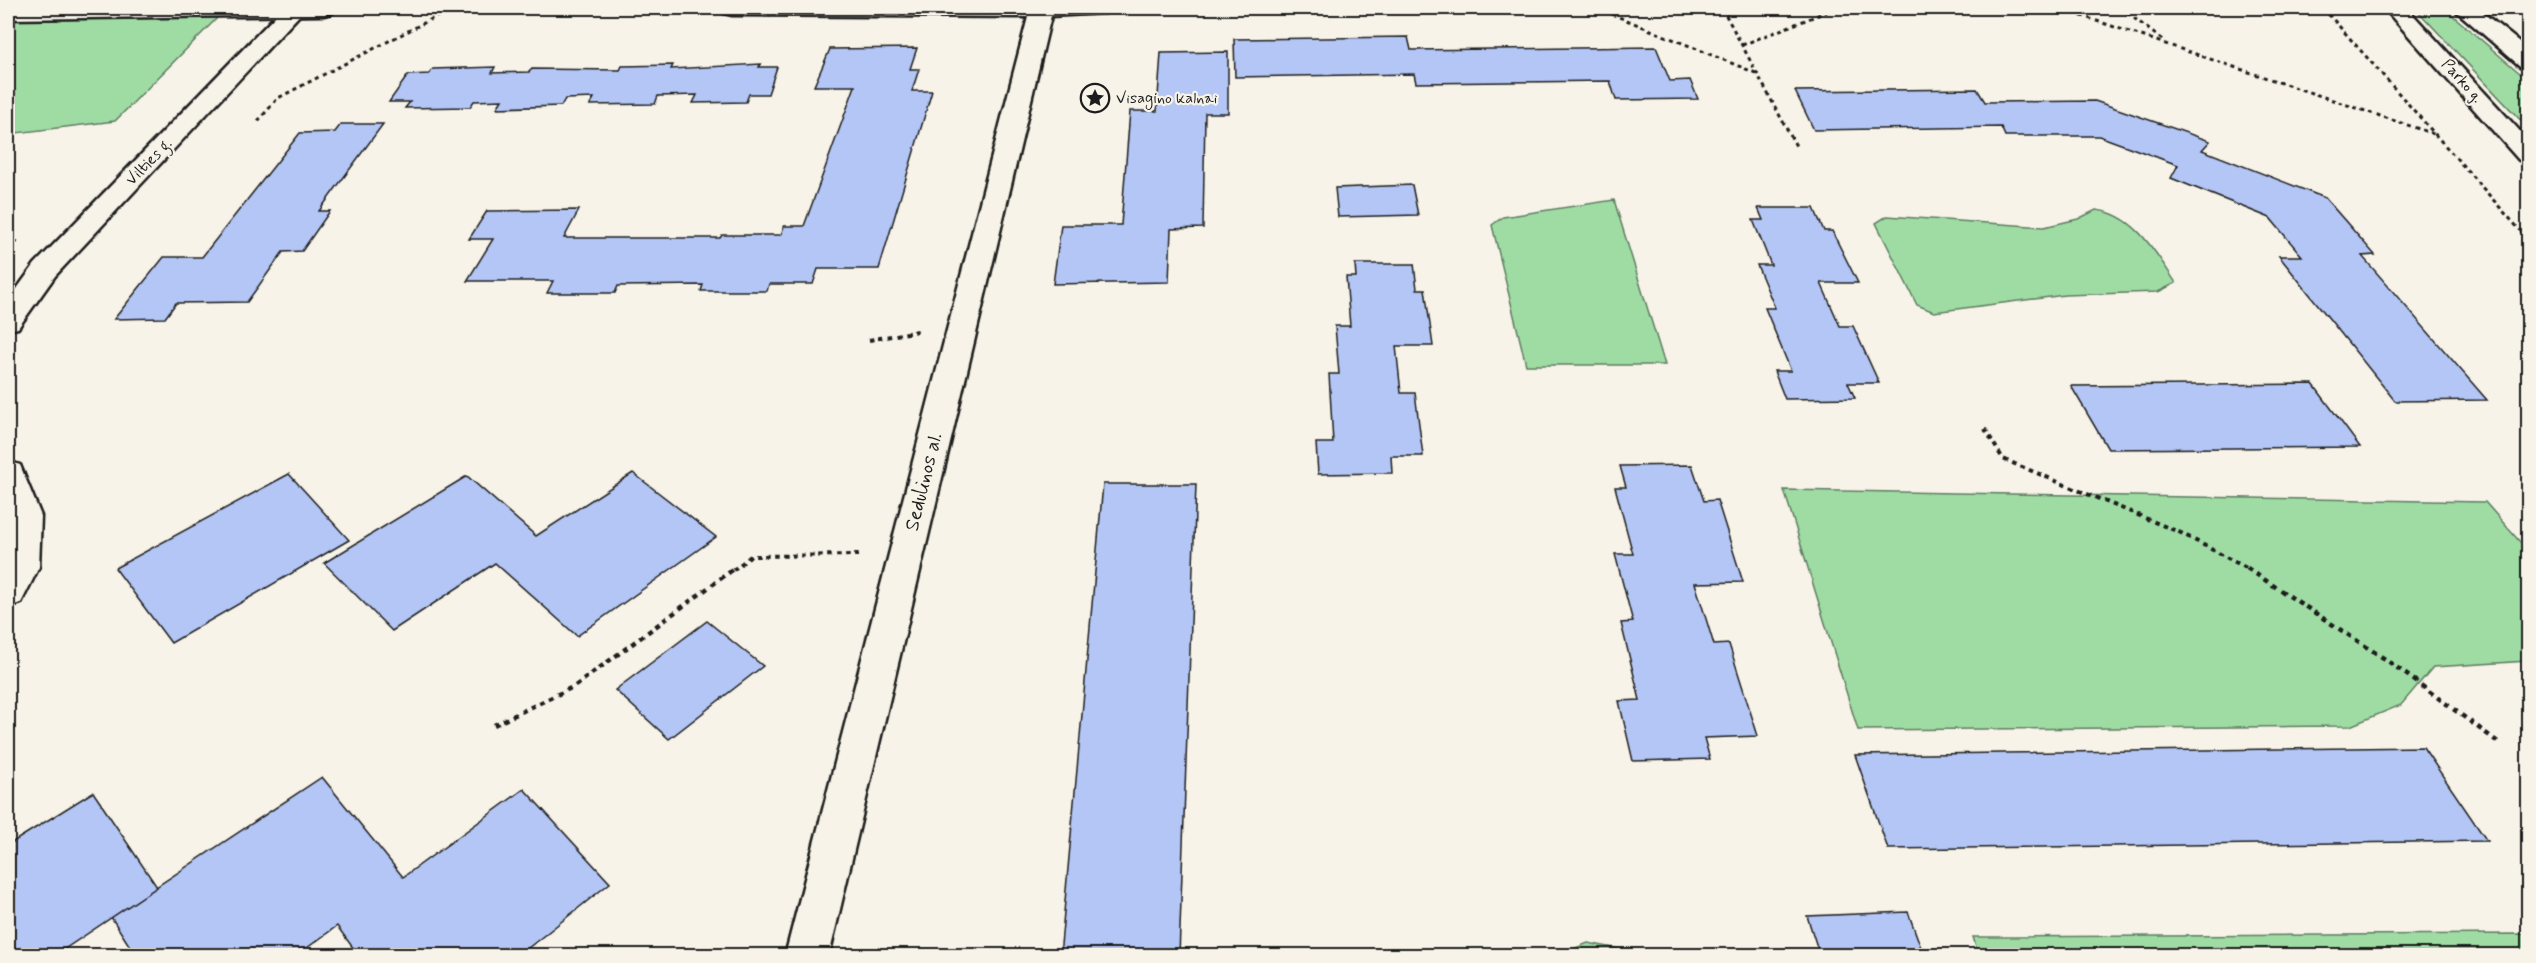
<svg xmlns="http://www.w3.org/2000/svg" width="2536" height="963" viewBox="0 0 2536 963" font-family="Mynerve,sans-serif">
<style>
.green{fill:#9fdca4;stroke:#5e7c60;stroke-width:1.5}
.building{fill:#b3c6f5;stroke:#1c1c1c;stroke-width:1.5}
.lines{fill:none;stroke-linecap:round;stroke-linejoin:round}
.pedestrian-casing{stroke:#1c1c1c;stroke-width:5}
.minor-casing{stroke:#1c1c1c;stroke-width:5}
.tertiary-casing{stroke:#1c1c1c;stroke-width:5}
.path-far2{stroke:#1c1c1c;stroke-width:3;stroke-dasharray:4 4;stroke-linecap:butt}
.path-far1{stroke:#1c1c1c;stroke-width:4;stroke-dasharray:4.5 4.5;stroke-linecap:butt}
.path{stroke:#1c1c1c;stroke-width:4.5;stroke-dasharray:5 5;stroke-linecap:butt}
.pedestrian{fill:#f7f3e8;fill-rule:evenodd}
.minor{fill:#f7f3e8;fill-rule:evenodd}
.tertiary{fill:#f7f3e8;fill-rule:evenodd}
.labels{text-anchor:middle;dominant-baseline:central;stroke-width:4.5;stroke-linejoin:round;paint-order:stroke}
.far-street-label{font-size:16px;fill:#1c1c1c;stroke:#f7f3e8}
.far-poi-label{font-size:16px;fill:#1c1c1c;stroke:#f7f3e8;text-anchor:start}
.street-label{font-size:20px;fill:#1c1c1c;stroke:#f7f3e8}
</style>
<rect width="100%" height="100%" fill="#f7f3e8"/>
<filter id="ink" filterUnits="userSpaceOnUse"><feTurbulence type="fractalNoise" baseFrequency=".0167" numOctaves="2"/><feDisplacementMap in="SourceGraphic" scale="12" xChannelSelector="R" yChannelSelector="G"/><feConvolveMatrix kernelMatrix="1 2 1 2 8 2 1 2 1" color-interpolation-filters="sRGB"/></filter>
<g filter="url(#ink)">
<g class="green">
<path d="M8,8H227L115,121L8,134Z"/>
<path d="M2415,8H2444L2528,80V128Z"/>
<path d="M1614,200L1665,365H1526L1492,225L1503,217Z"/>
<path d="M2096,210C2135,214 2156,253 2176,283L2158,292L2065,295L1934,312L1917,305L1876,223L1887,216L2044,227L2078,219Z"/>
<path d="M1784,490L2485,502L2528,551V661L2433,667L2401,705L2350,726L1858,730Z"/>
<path d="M2528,934V956H1979L1973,937Z"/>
<path d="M1588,943L1635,952L1640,955H1558Z"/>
</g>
<g class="building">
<path d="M1408,37L1411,50L1656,47L1670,81L1690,80L1698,99L1616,100L1610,81L1416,83L1414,74L1235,77L1234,39Z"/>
<path d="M917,48L910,69H919L912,91H932L879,269H818L813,284H769L767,291H701L703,285L618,286L615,293H547L553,281H467L493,239H469L487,211L579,210L564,238H720L722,235H781L784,226H804L855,86H814L830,49Z"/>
<path d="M1228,52V113H1205L1203,228L1171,229L1169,282L1053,284L1061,225H1121L1130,111H1157L1161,53Z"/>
<path d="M761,64L759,67H777L768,94H749L746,102L693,103L697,95L658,96L655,104L590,105L594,98L565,99L561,106L497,108L502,100L474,101L470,107L405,108L410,102H389L408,75L429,74L433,69L495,67L492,73L529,72L532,69L620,70L622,66L673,65L671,69Z"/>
<path d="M1977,89L1985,102L2095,101L2210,141L2202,150L2325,198L2375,255L2362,256L2487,400L2395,401L2279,256H2302L2270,218L2171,178L2178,165L2099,136H2005L2001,127L1814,130L1795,91Z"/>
<path d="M341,124H383L319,211H330L302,251L283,252L247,302L176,303L165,318L114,319L164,257H202L300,133L335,132Z"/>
<path d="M1412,185L1418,215L1338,217L1335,188Z"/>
<path d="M1758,208H1814L1824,231H1832L1858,283H1821L1840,326H1853L1879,383H1848L1855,398L1785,399L1774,371H1791L1765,308H1775L1757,265H1771L1753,220H1763Z"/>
<path d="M1355,264H1414L1417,289H1425L1433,346H1396L1401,393H1415L1423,456H1391L1392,473L1318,474L1316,443H1333L1329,374H1339L1335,326H1350L1346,277H1356Z"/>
<path d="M2313,384L2360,447L2108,449L2071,386Z"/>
<path d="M1692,465L1704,501L1717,500L1743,582L1695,583L1714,645L1729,644L1758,736L1704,738L1710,759L1633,761L1619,701L1640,700L1621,623L1633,622L1615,554H1633L1615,487H1626L1620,466Z"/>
<path d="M633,473L716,537L577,636L495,563L392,631L324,563L467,476L536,536Z"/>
<path d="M289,474L349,540L171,643L115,568Z"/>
<path d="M1103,484H1196L1179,956H1060Z"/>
<path d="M707,621L763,666L669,739L615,690Z"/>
<path d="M2423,747L2487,841L1888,849L1855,755Z"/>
<path d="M322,777L403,877L524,789L610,883L518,956H359L337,926L296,956H136L111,917Z"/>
<path d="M93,792L157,887L54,956H8V845Z"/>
<path d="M1908,912L1924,956H1820L1807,916Z"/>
</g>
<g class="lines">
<g class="pedestrian-casing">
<g id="pedestrian">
<path d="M8,8H335L332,13L324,15L8,19Z"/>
<path d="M721,8H1109L1106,13L1051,16L829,956H785L1028,17L732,15L724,13Z"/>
</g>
</g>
<g class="minor-casing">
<g id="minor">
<path d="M283,8H306L55,276L18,328L8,330V301L35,264Z"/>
<path d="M8,461L20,465L41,516L39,567L21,603L8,607Z"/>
</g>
</g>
<g class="tertiary-casing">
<g id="tertiary">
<path d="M2384,8H2407L2528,140V163L2519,160Z"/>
<path d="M2453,8H2477L2528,49V68L2520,66Z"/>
</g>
</g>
<g class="path-far2">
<path d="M1597,8L1758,74"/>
<path d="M1722,8L1796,146"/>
<path d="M2058,8L2437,135"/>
<path d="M2121,8L2165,42"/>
<path d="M2323,8L2528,239"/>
<path d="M1742,45L1836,8"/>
<path d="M258,121L278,98L453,8"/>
<path d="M8,240L18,242"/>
</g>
<g class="path-far1">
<path d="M869,340L918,331"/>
<path d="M1985,429L2003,459L2181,533L2250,570"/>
<path d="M733,570L751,556L863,555"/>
</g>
<g class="path">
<path d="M2247,568L2388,661L2498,742"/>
<path d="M494,725L575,686L735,568"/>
</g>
<use href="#pedestrian" class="pedestrian"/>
<use href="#minor" class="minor"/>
<use href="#tertiary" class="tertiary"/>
</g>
</g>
<defs>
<g id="sight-ring" transform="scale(1.5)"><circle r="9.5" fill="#f7f3e8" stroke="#1c1c1c" stroke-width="1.5"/><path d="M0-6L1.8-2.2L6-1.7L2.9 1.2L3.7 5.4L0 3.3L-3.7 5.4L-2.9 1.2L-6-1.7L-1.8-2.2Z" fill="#1c1c1c"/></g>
</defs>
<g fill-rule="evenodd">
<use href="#sight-ring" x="1095" y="98"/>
</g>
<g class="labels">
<g class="far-street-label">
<text transform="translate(2462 81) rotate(48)">Parko g.</text>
<text transform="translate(149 162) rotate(-46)">Vilties g.</text>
</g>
<g class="far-poi-label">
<text x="1116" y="98">Visagino kalnai</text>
</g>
<g class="street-label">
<text transform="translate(924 482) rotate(-76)">Sedulinos al.</text>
</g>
</g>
<rect width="2536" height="963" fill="none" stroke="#f7f3e8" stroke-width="30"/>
<rect x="15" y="15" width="2506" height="933" fill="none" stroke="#1c1c1c" stroke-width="2" filter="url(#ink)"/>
</svg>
